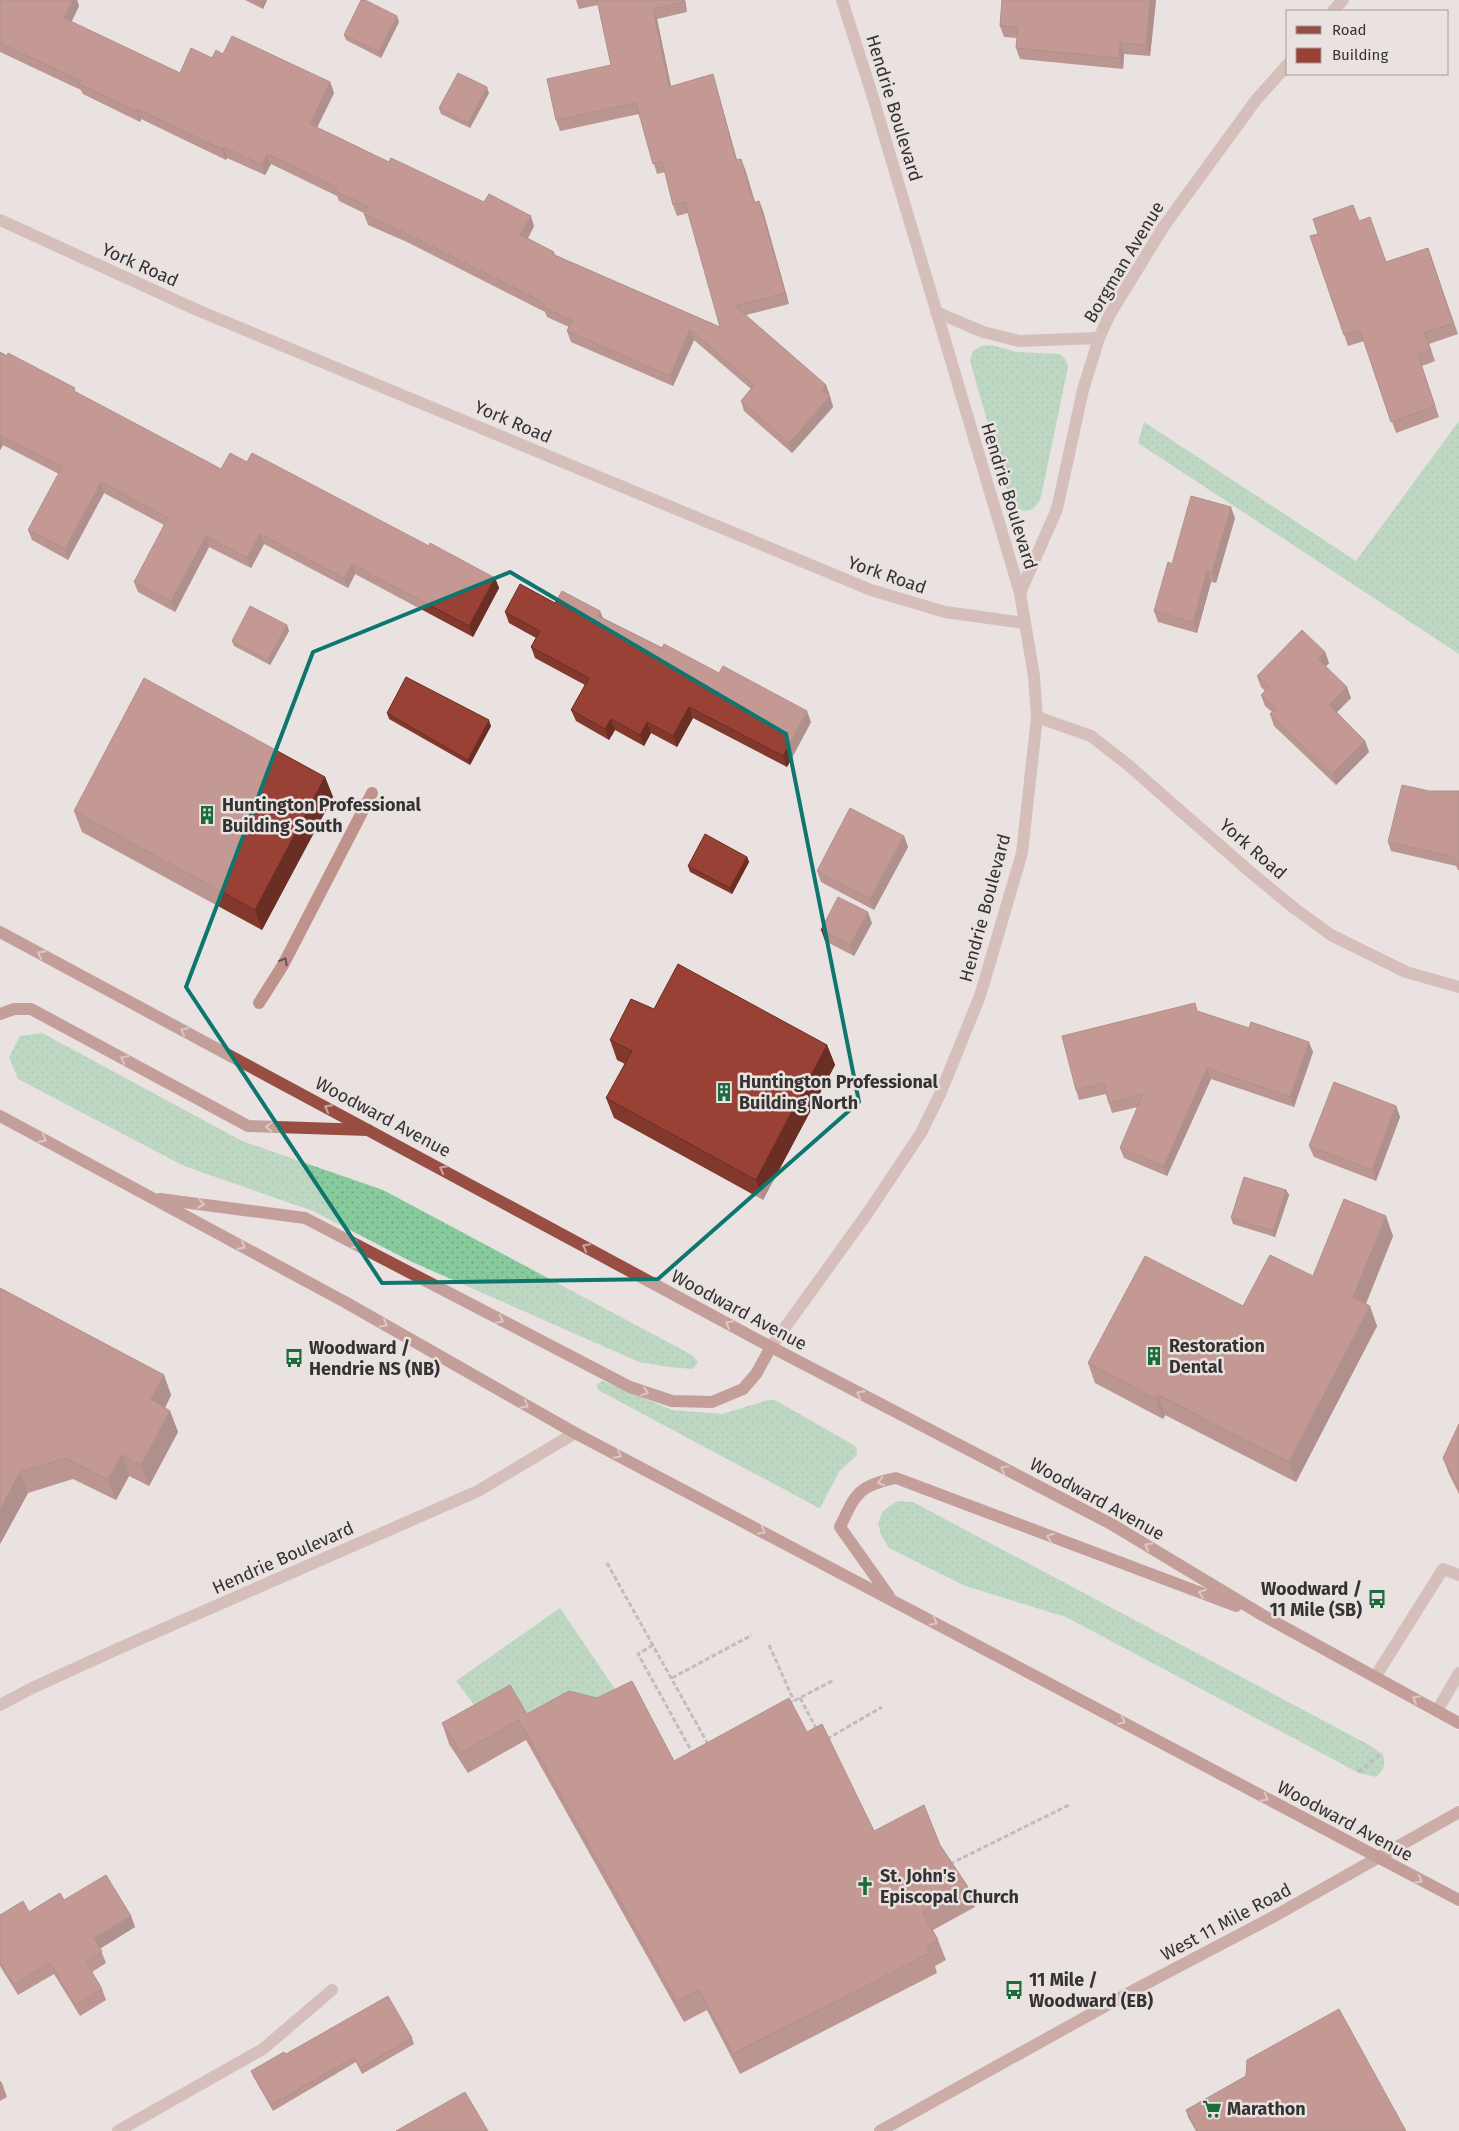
<svg xmlns="http://www.w3.org/2000/svg" width="1459" height="2131" viewBox="0 0 1459 2131" font-family="'Fira Sans',sans-serif">
<style>
.grass{fill:url(#grass-dots)}
.lines{fill:none;stroke-linecap:round;stroke-linejoin:round}
.path{stroke:#938e8d;stroke-width:3;stroke-dasharray:5 2.5;stroke-linecap:butt}
.lane{stroke:#bf938b;stroke-width:12}
.street{stroke:#bf938b;stroke-width:12}
.secondary{stroke:#a96b61;stroke-width:12}
.primary{stroke:#984e42;stroke-width:12}
.wall{fill:#83382d}
.shaded-wall{fill:#6a2e24}
.building{fill:#984134;stroke:#6a2e24}
.oneway{stroke:#c9a7a1}
.oneway2{stroke:#655551}
.marked{fill:none;stroke:#0f766e;stroke-width:4;stroke-linejoin:round}
.labels{text-anchor:middle;dominant-baseline:central;stroke-width:5;stroke-linejoin:round;paint-order:stroke}
.street-label{font-size:18px;fill:#353332;stroke:#e9e2e1}
.poi-label{font-size:18px;font-weight:bold;fill:#353332;stroke:#e9e2e1;text-anchor:start}
</style>
<defs>
<pattern id="grass-dots" width="8" height="8" patternUnits="userSpaceOnUse" patternTransform="scale(1.25)"><rect width="8" height="8" fill="#87ca9b"/><path d="M2 2h.1M6 6h.1" fill="none" stroke="#6fa57f" stroke-width="1.8" stroke-linecap="round"/></pattern>
</defs>
<rect width="100%" height="100%" fill="#e9e2e1"/>
<g class="grass">
<path d="M992,345L1016,352L1060,354L1065,358L1068,367L1041,497C1033,517 1018,514 1009,497L970,361L973,351L982,346Z"/>
<path d="M1459,421V654L1138,443L1144,422L1356,561Z"/>
<path d="M42,1033L242,1141L383,1190L692,1355L698,1362L693,1369L670,1367L639,1362L410,1261L313,1211L184,1166L18,1079L9,1057L20,1036Z"/>
<path d="M603,1381L672,1410L723,1414L768,1400H775L850,1443L856,1447L857,1455L839,1472L820,1508L817,1507L598,1390L597,1384Z"/>
<path d="M897,1501L913,1502L1371,1746L1383,1755C1386,1765 1384,1770 1376,1777L1359,1773L1066,1617L965,1586L889,1548L881,1535L878,1523L883,1511Z"/>
<path d="M560,1608L627,1707L535,1735L488,1723L456,1681Z"/>
</g>
<g class="lines">
<g class="path">
<path d="M607,1563L709,1746"/>
<path d="M653,1645L638,1654L693,1754"/>
<path d="M769,1645L794,1701"/>
<path d="M672,1678L752,1635"/>
<path d="M800,1698L817,1730"/>
<path d="M788,1704L834,1680"/>
<path d="M827,1739L882,1707"/>
<path d="M1358,1772L1382,1753"/>
<path d="M950,1864L1069,1805"/>
</g>
<g class="lane">
<path d="M259,1003L283,965L372,793"/>
<path d="M1375,1677L1443,1569L1459,1575"/>
<path d="M1437,1711L1459,1673"/>
<path d="M118,2131L263,2049L332,1990"/>
</g>
<g class="street">
<path d="M1333,11L1343,0"/>
<path d="M0,220L197,310L871,590L945,612L1024,623"/>
<path d="M936,312L983,332L1019,341L1099,338"/>
<path d="M1020,593L1057,509L1083,390L1099,338L1110,314L1164,226L1256,100L1288,64"/>
<path d="M1037,717L1091,736L1127,764L1248,870L1294,908L1331,935L1406,972L1459,987"/>
<path d="M771,1347L869,1211L921,1133L941,1092L980,996L1022,853L1037,717L1034,676L1020,593L871,91L842,0"/>
<path d="M0,1705L32,1688L122,1647L478,1491L575,1433"/>
</g>
<path class="secondary" d="M880,2131L1136,1989L1271,1918L1459,1812"/>
<g class="primary">
<path d="M0,932L771,1347L1113,1525L1264,1616L1459,1723"/>
<path d="M0,1014L14,1009H31L248,1126L368,1130"/>
<path d="M0,1116L345,1302L575,1433L1459,1900"/>
<path d="M160,1199L305,1218L630,1387L672,1401L712,1402L743,1389L756,1374L771,1347"/>
<path d="M889,1596L840,1527C856,1493 858,1486 896,1478L1236,1606"/>
</g>
</g>
<g class="wall">
<path d="M0,0H77L79,6L71,22L180,73L223,54L330,82L334,93L317,127L389,162L534,226L528,238L554,252L555,255L720,327L688,213L677,216L673,205L665,172L657,174L639,114L560,131L556,120L611,65L598,5L579,9L576,0H685L687,12L657,19L671,86L716,85L737,160L745,169L755,202L759,201L763,211L789,304L746,315L826,385L833,407L792,453L744,411L741,401L751,389L694,340L673,386L571,342L567,331L569,327L547,317L545,312L407,242L368,225L364,214V213L339,201L337,196L271,164L265,175L227,158L226,160L141,119L140,122L83,94L81,90L0,52Z"/>
<path d="M245,0H267L263,9Z"/>
<path d="M1002,0H1156L1150,56L1124,54L1123,69L1020,59L1016,48L1017,38L1004,37L1000,26Z"/>
<path d="M399,22L381,58L346,40L344,35Z"/>
<path d="M489,93L470,128L441,114L439,108Z"/>
<path d="M1359,221L1386,262L1428,248L1458,334L1429,344L1435,361L1422,366L1439,417L1396,433L1364,341L1348,346L1310,236Z"/>
<path d="M0,352L221,469L247,462L495,578L499,588L473,637L355,574L348,588L264,544L251,568L209,547L175,612L138,592L134,582L164,525L104,493L68,560L32,540L28,530L59,474L3,445L0,450Z"/>
<path d="M1235,518L1216,583L1211,582L1197,633L1158,622L1154,611L1172,564Z"/>
<path d="M555,603L600,611L603,618L811,722L787,767L693,718L677,747L651,733L644,746L615,730L609,740L576,721L571,710L585,685L535,658L531,647L536,638L509,623L505,612Z"/>
<path d="M287,625L289,631L270,665L234,646L232,641Z"/>
<path d="M1325,652L1329,663L1326,666L1351,698L1337,712L1365,741L1369,752L1336,785L1274,726L1270,714L1272,712L1265,706L1261,695L1265,691L1261,687L1257,676Z"/>
<path d="M387,713L491,726L470,765L389,719Z"/>
<path d="M325,777L333,797L262,930L82,832L74,811Z"/>
<path d="M1429,791H1459V870H1458L1456,866L1391,851L1388,842Z"/>
<path d="M904,836L908,847L874,910L821,882L817,871Z"/>
<path d="M747,857L749,862L732,894L690,872L688,866Z"/>
<path d="M872,923L854,956L825,941L821,930Z"/>
<path d="M654,1009L827,1045L835,1065L763,1200L614,1118L606,1098L625,1064L617,1060L610,1040Z"/>
<path d="M1198,1011L1313,1052L1294,1107L1211,1079L1167,1176L1124,1158L1120,1148L1138,1107L1112,1113L1106,1094L1079,1100L1076,1090Z"/>
<path d="M1396,1106L1400,1117L1376,1181L1314,1157L1309,1146Z"/>
<path d="M1286,1190L1289,1195L1275,1237L1233,1224L1231,1218Z"/>
<path d="M1393,1236L1366,1304L1377,1326L1296,1482L1165,1415L1163,1419L1095,1383L1088,1363L1243,1306L1313,1276Z"/>
<path d="M0,1288L164,1375L171,1395L165,1408L170,1411L178,1432L149,1486L129,1476L116,1500L73,1479L28,1493L0,1544Z"/>
<path d="M1459,1424V1494L1449,1474L1443,1458Z"/>
<path d="M527,1714L674,1761L807,1732L874,1831L940,1845L968,1887L975,1907L933,1930L938,1940L946,1960L935,1966L937,1973L740,2074L707,2010L684,2022L526,1740L468,1773L449,1744L442,1723Z"/>
<path d="M64,1900L131,1916L135,1927L100,1948L106,1963L92,1972L102,1989L106,2000L80,2016L54,1974L18,1995L0,1966V1915L29,1912Z"/>
<path d="M412,2038L414,2044L362,2074L356,2062L273,2111L253,2076L251,2071L286,2054Z"/>
<path d="M1246,2076L1406,2131H1196L1188,2117L1186,2110Z"/>
<path d="M0,2081L3,2086L7,2097L0,2101Z"/>
</g>
<g class="shaded-wall">
<path d="M73,0H77L79,6L68,29L64,18Z"/>
<path d="M263,0H267L263,9L261,3Z"/>
<path d="M683,0H685L687,12Z"/>
<path d="M1150,0H1156L1150,56L1146,45Z"/>
<path d="M653,9L657,19L673,97L669,87Z"/>
<path d="M397,16L399,22L381,58L379,52Z"/>
<path d="M1120,43L1124,54L1123,69L1119,58Z"/>
<path d="M713,74L716,85L740,171L736,160Z"/>
<path d="M330,82L334,93L314,134L310,124Z"/>
<path d="M487,87L489,93L470,128L468,123Z"/>
<path d="M137,109L141,119L140,122L136,111Z"/>
<path d="M224,147L227,158L226,160L222,149Z"/>
<path d="M267,154L271,164L265,175L262,165Z"/>
<path d="M741,159L745,169L758,213L754,203Z"/>
<path d="M759,201L763,211L789,304L785,293Z"/>
<path d="M531,216L534,226L524,245L520,235Z"/>
<path d="M690,329L694,340L673,386L670,376Z"/>
<path d="M826,385L830,396L825,400L822,390Z"/>
<path d="M830,396L833,407L792,453L789,443Z"/>
<path d="M0,436L3,445L0,450Z"/>
<path d="M101,482L104,493L68,560L65,549Z"/>
<path d="M1231,507L1235,518L1216,583L1212,572Z"/>
<path d="M260,534L264,544L251,568L247,558Z"/>
<path d="M206,536L209,547L175,612L171,601Z"/>
<path d="M352,564L355,574L348,588L344,578Z"/>
<path d="M1207,571L1211,582L1197,633L1193,622Z"/>
<path d="M495,578L499,588L473,637L469,626Z"/>
<path d="M600,611L604,622L598,616Z"/>
<path d="M287,625L289,631L270,665L268,660Z"/>
<path d="M1325,652L1329,663L1322,670L1318,659Z"/>
<path d="M1347,687L1351,698L1333,716L1329,705Z"/>
<path d="M689,707L693,718L677,747L673,736Z"/>
<path d="M807,711L811,722L787,767L783,756Z"/>
<path d="M611,719L615,730L609,740L605,729Z"/>
<path d="M489,720L491,726L470,765L468,760Z"/>
<path d="M647,722L651,733L644,746L640,735Z"/>
<path d="M1365,741L1369,752L1336,785L1332,774Z"/>
<path d="M325,777L333,797L262,930L255,910Z"/>
<path d="M904,836L908,847L874,910L870,899Z"/>
<path d="M747,857L749,862L732,894L730,888Z"/>
<path d="M868,912L872,923L854,956L850,945Z"/>
<path d="M1309,1042L1313,1052L1294,1107L1290,1097Z"/>
<path d="M827,1045L835,1065L763,1200L756,1180Z"/>
<path d="M1207,1068L1211,1079L1167,1176L1164,1166Z"/>
<path d="M1396,1106L1400,1117L1376,1181L1372,1170Z"/>
<path d="M1286,1190L1289,1195L1275,1237L1273,1231Z"/>
<path d="M1386,1216L1393,1236L1360,1317L1353,1297Z"/>
<path d="M1370,1306L1377,1326L1296,1482L1289,1462Z"/>
<path d="M164,1375L171,1395L159,1420L151,1399Z"/>
<path d="M1158,1395L1165,1415L1163,1419L1156,1399Z"/>
<path d="M170,1411L178,1432L149,1486L141,1465Z"/>
<path d="M122,1455L129,1476L116,1500L108,1480Z"/>
<path d="M20,1472L28,1493L0,1544V1510Z"/>
<path d="M131,1916L135,1927L98,1950L94,1938Z"/>
</g>
<g class="building">
<path d="M0,0H73L64,18L180,73L191,48L212,58L216,50L223,54L232,36L330,82L310,124L389,162L391,158L484,202L489,194L531,216L520,235L554,252L552,254L720,327L685,202L673,205L662,161L653,164L636,103L556,120L547,79L611,65L597,0H683V2L653,9L669,87L713,74L736,160L741,159L754,203L759,201L785,293L735,306L826,385L822,390L830,396L789,443L741,401L754,385L690,329L670,376L567,331L572,320L543,307L545,303L403,232L364,214L368,206L335,191L337,187L267,154L262,165L224,147L222,149L137,109L136,111L79,84L81,81L0,43Z"/>
<path d="M255,0H263L261,3Z"/>
<path d="M361,0H365L397,16L379,52L344,35Z"/>
<path d="M1002,0H1150L1146,45L1120,43L1119,58L1016,48L1018,27L1000,26Z"/>
<path d="M458,73L487,87L468,123L439,108Z"/>
<path d="M1353,205L1359,221L1370,217L1386,262L1428,248L1453,323L1424,333L1431,350L1418,355L1435,406L1391,422L1360,330L1344,335L1310,236L1318,234L1313,219Z"/>
<path d="M0,352L7,356L8,353L75,388L74,391L221,469L230,453L247,462L252,453L429,546L430,543L495,578L469,626L352,564L344,578L260,534L247,558L206,536L171,601L134,582L168,518L101,482L65,549L28,530L62,467L0,435Z"/>
<path d="M1191,496L1231,507L1212,572L1207,571L1193,622L1154,611L1168,562L1172,564Z"/>
<path d="M520,584L555,603L562,591L600,611L598,616L662,648L664,644L719,673L723,666L807,711L783,756L689,707L673,736L647,722L640,735L611,719L605,729L571,710L589,678L531,647L540,631L505,612Z"/>
<path d="M250,606L287,625L268,660L232,641Z"/>
<path d="M1302,630L1325,652L1318,659L1347,687L1329,705L1365,741L1332,774L1270,714L1276,709L1261,695L1269,687L1257,676Z"/>
<path d="M406,677L489,720L468,760L387,713Z"/>
<path d="M144,678L325,777L255,910L74,811Z"/>
<path d="M1402,785L1429,791H1459V862H1455V857L1388,842Z"/>
<path d="M850,808L904,836L870,899L817,871Z"/>
<path d="M705,834L747,857L730,888L688,866Z"/>
<path d="M838,897L868,912L850,945L821,930Z"/>
<path d="M678,964L827,1045L756,1180L606,1098L632,1051L610,1040L631,999L654,1009Z"/>
<path d="M1195,1003L1197,1011L1249,1028L1251,1022L1309,1042L1290,1097L1207,1068L1164,1166L1120,1148L1143,1094L1109,1103L1104,1083L1076,1090L1062,1036Z"/>
<path d="M1334,1082L1396,1106L1372,1170L1309,1146Z"/>
<path d="M1244,1177L1286,1190L1273,1231L1231,1218Z"/>
<path d="M1344,1199L1386,1216L1353,1297L1370,1306L1289,1462L1158,1395L1156,1399L1088,1363L1145,1256L1243,1306L1270,1255L1313,1276Z"/>
<path d="M0,1288L164,1375L151,1399L170,1411L141,1465L122,1455L108,1480L66,1458L20,1472L0,1510Z"/>
<path d="M1459,1424V1489L1443,1458Z"/>
<path d="M632,1681L674,1761L789,1698L807,1732L822,1724L874,1831L924,1805L940,1845L968,1887L922,1912L938,1940L927,1946L930,1953L733,2054L699,1990L677,2002L519,1720L461,1753L442,1723L510,1685L527,1714L569,1691L597,1698Z"/>
<path d="M106,1875L131,1916L94,1938L102,1952L86,1962L102,1989L76,2005L50,1963L14,1984L0,1962V1915L23,1901L29,1912L60,1893L64,1900Z"/>
<path d="M388,1996L412,2038L360,2068L354,2057L271,2105L251,2071L284,2052L286,2054Z"/>
<path d="M1339,2009L1406,2131H1197L1186,2110L1246,2076L1247,2060Z"/>
<path d="M0,2081L3,2086L0,2088Z"/>
<path d="M465,2092L488,2131H396Z"/>
</g>
<defs><path id="oneway-chevron" d="M-2-3.5L2.5 0L-2 3.5" fill="none" stroke-width="1.6" stroke-linecap="round" stroke-linejoin="round" transform="scale(1.25)"/></defs>
<g class="oneway">
<use href="#oneway-chevron" transform="translate(41 954) rotate(-152)"/>
<use href="#oneway-chevron" transform="translate(184 1031) rotate(-152)"/>
<use href="#oneway-chevron" transform="translate(124 1059) rotate(-152)"/>
<use href="#oneway-chevron" transform="translate(328 1108) rotate(-152)"/>
<use href="#oneway-chevron" transform="translate(269 1127) rotate(-178)"/>
<use href="#oneway-chevron" transform="translate(43 1139) rotate(28)"/>
<use href="#oneway-chevron" transform="translate(443 1169) rotate(-152)"/>
<use href="#oneway-chevron" transform="translate(201 1204) rotate(8)"/>
<use href="#oneway-chevron" transform="translate(356 1245) rotate(27)"/>
<use href="#oneway-chevron" transform="translate(242 1246) rotate(28)"/>
<use href="#oneway-chevron" transform="translate(586 1247) rotate(-152)"/>
<use href="#oneway-chevron" transform="translate(500 1320) rotate(27)"/>
<use href="#oneway-chevron" transform="translate(384 1324) rotate(30)"/>
<use href="#oneway-chevron" transform="translate(729 1324) rotate(-152)"/>
<use href="#oneway-chevron" transform="translate(645 1392) rotate(18)"/>
<use href="#oneway-chevron" transform="translate(860 1394) rotate(-152)"/>
<use href="#oneway-chevron" transform="translate(525 1405) rotate(30)"/>
<use href="#oneway-chevron" transform="translate(618 1455) rotate(28)"/>
<use href="#oneway-chevron" transform="translate(1004 1469) rotate(-152)"/>
<use href="#oneway-chevron" transform="translate(881 1482) rotate(167)"/>
<use href="#oneway-chevron" transform="translate(762 1531) rotate(28)"/>
<use href="#oneway-chevron" transform="translate(1050 1537) rotate(-160)"/>
<use href="#oneway-chevron" transform="translate(1148 1546) rotate(-149)"/>
<use href="#oneway-chevron" transform="translate(1202 1593) rotate(-160)"/>
<use href="#oneway-chevron" transform="translate(934 1622) rotate(28)"/>
<use href="#oneway-chevron" transform="translate(1416 1699) rotate(-151)"/>
<use href="#oneway-chevron" transform="translate(1122 1721) rotate(28)"/>
<use href="#oneway-chevron" transform="translate(1265 1798) rotate(28)"/>
<use href="#oneway-chevron" transform="translate(1419 1880) rotate(28)"/>
</g>
<use class="oneway2" href="#oneway-chevron" transform="translate(284 961) rotate(-61)"/>
<path d="M0 0H1459V2131H0ZM510,572L786,734L859,1102L658,1279L382,1283L186,987L313,652Z" fill="#e9e2e1" fill-opacity=".55" fill-rule="evenodd"/>
<path class="marked" d="M510,572L786,734L859,1102L658,1279L382,1283L186,987L313,652Z"/>
<defs>
<g id="building-bare" transform="scale(1.5)"><path d="M-4-6H4V6H1V3H-1V6H-4ZM-2.5-4.3h1.7v1.8h-1.7ZM.8-4.3h1.7v1.8H.8ZM-2.5-1h1.7V.8h-1.7ZM.8-1h1.7V.8H.8Z" fill="#1a6c3d" stroke="#e9e2e1" stroke-width="2.5" paint-order="stroke"/></g>
<g id="bus-bare" transform="scale(1.5)"><path d="M-5-6H5V4H4V6H2V4H-2V6H-4V4H-5ZM-3.5-4V0h7V-4ZM-3.5 1.2v1.5H-2V1.2ZM2 1.2v1.5H3.5V1.2Z" fill="#1a6c3d" stroke="#e9e2e1" stroke-width="2.5" paint-order="stroke"/></g>
<g id="church-bare" transform="scale(1.5)"><path d="M-1.2-6h2.4v3.5h3.3v2.4h-3.3V6h-2.4V-.1h-3.3v-2.4h3.3Z" fill="#1a6c3d" stroke="#e9e2e1" stroke-width="2.5" paint-order="stroke"/></g>
<g id="supermarket-bare" transform="scale(1.5)"><path d="M-6-5.5h2.5l.6 2H6L4.5 2H-2.5L-4.4-4H-6ZM-1.5 3.2a1.3 1.3 0 1 0 .1 0ZM3 3.2a1.3 1.3 0 1 0 .1 0Z" fill="#1a6c3d" stroke="#e9e2e1" stroke-width="2.5" paint-order="stroke"/></g>
</defs>
<g fill-rule="evenodd">
<use href="#building-bare" x="207" y="815"/>
<use href="#building-bare" x="724" y="1092"/>
<use href="#building-bare" x="1154" y="1356"/>
<use href="#bus-bare" x="294" y="1358"/>
<use href="#bus-bare" x="1377" y="1599"/>
<use href="#church-bare" x="865" y="1886"/>
<use href="#bus-bare" x="1014" y="1990"/>
<use href="#supermarket-bare" x="1212" y="2109"/>
</g>
<g class="labels">
<g class="street-label">
<text transform="translate(894 108) rotate(73)">Hendrie Boulevard</text>
<text transform="translate(1124 262) rotate(-59)">Borgman Avenue</text>
<text transform="translate(140 265) rotate(24)">York Road</text>
<text transform="translate(513 422) rotate(23)">York Road</text>
<text transform="translate(1009 496) rotate(73)">Hendrie Boulevard</text>
<text transform="translate(887 575) rotate(19)">York Road</text>
<text transform="translate(1253 849) rotate(41)">York Road</text>
<text transform="translate(985 908) rotate(-75)">Hendrie Boulevard</text>
<text transform="translate(383 1117) rotate(28)">Woodward Avenue</text>
<text transform="translate(739 1310) rotate(28)">Woodward Avenue</text>
<text transform="translate(1097 1499) rotate(29)">Woodward Avenue</text>
<text transform="translate(283 1558) rotate(-24)">Hendrie Boulevard</text>
<text transform="translate(1345 1821) rotate(28)">Woodward Avenue</text>
<text transform="translate(1226 1922) rotate(-28)">West 11 Mile Road</text>
</g>
<g class="poi-label">
<text x="222" y="805">Huntington Professional<tspan x="222" dy="21">Building South</tspan></text>
<text x="739" y="1082">Huntington Professional<tspan x="739" dy="21">Building North</tspan></text>
<text x="1169" y="1346">Restoration<tspan x="1169" dy="21">Dental</tspan></text>
<text x="309" y="1348">Woodward /<tspan x="309" dy="21">Hendrie NS (NB)</tspan></text>
<text x="1362" y="1589" text-anchor="end">Woodward /<tspan x="1362" dy="21">11 Mile (SB)</tspan></text>
<text x="880" y="1876">St. John's<tspan x="880" dy="21">Episcopal Church</tspan></text>
<text x="1029" y="1980">11 Mile /<tspan x="1029" dy="21">Woodward (EB)</tspan></text>
<text x="1227" y="2109">Marathon</text>
</g>
</g>
<rect x="1286" y="10" width="162" height="65" fill="#e9e2e1" stroke="#a19c9b"/>
<rect x="1296" y="26" width="25" height="8" fill="#984e42" stroke="#a19c9b"/>
<text x="1332" y="35" font-size="15" fill="#353332">Road</text>
<rect x="1296" y="48" width="25" height="15" fill="#984134" stroke="#a19c9b"/>
<text x="1332" y="60" font-size="15" fill="#353332">Building</text>
</svg>
